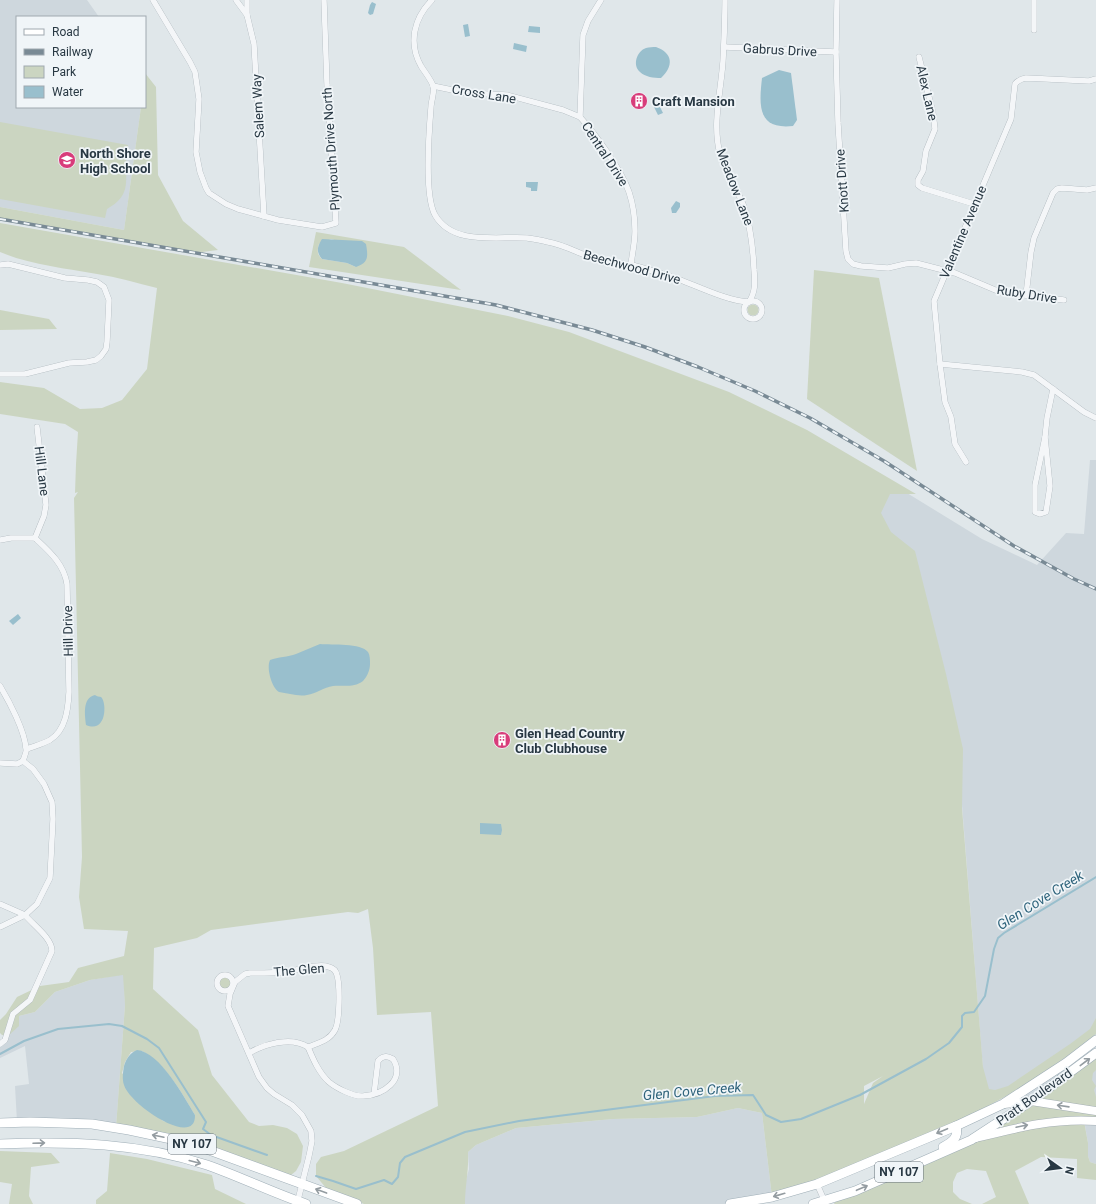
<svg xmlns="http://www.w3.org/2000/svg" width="1096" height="1204" viewBox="0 0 1096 1204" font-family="Roboto,sans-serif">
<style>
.built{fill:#ced7dd}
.green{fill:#cbd5c1;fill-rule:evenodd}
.water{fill:#99bfcd}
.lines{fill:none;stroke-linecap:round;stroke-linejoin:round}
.stream{stroke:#99bfcd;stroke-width:2}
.minor-casing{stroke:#a5afb5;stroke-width:6}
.secondary-casing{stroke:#a5afb5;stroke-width:9}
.primary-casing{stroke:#9faeb7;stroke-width:10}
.minor{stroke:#f4f6f8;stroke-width:5.5}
.secondary{stroke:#fff;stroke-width:8}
.primary{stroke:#fff;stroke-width:9}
.rail-casing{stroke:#798a95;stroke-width:3.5}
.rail{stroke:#f0f5f8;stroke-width:2;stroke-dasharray:6;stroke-linecap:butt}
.oneway{stroke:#949ca1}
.labels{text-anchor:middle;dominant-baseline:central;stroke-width:3.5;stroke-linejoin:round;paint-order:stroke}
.shield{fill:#f0f5f8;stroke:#647179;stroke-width:1}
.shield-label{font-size:12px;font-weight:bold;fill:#283843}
.street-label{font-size:13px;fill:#283843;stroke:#f0f5f8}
.poi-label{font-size:13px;font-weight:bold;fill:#283843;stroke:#f0f5f8;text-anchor:start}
.water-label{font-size:14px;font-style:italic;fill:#2e637b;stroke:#f0f5f8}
</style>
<rect width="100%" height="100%" fill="#e0e7ea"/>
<g class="built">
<path d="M0,0H87L99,17H17V107H141L124,230L0,207Z"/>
<path d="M1090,460H1096V1108L985,1094L959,767L855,530L876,474L982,539L1037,565L1066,533L1084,534Z"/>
<path d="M124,974L125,1005L116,1127L17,1122L15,1086L29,1084L25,1046L0,1058V1046L19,1016L35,1012L55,992L90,980Z"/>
<path d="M738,1108L762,1113L772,1197L743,1204H465V1184L469,1169L468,1152L476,1145L516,1128L613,1119L697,1117Z"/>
<path d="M1084,1120L1096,1121V1164L1090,1162L1088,1156V1143Z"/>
</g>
<g class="green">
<path d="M145,73L156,87L158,175L183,221L218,250L194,253L0,219V207L124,230L141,107H145Z"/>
<path d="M0,122L128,145C127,151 126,156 126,162C126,184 130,196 107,209L105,218L0,199Z"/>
<path d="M0,223L342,283L508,316L569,332L729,392L807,430L916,494H890L881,513L891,532L915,551L946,674L963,749L962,808L983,1067L989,1089L995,1090L1008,1086L1070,1044L1090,1029L1096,1018V1034L1066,1057L1017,1090L970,1116L925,1136L772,1197L762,1113L738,1108L697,1117L613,1119L516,1128L476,1145L468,1152C469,1170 465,1186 465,1204H364L326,1188L316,1176V1164L321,1157L344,1151L438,1106L431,1012L377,1015L373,948L368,909L358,913L348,912L211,930L197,938L154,948L153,989L198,1030L212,1075L249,1122L259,1126L273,1125L287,1128L297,1134L303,1146L301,1162L296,1171L291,1175L190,1143L116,1127L125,1005L123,975L90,980L55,992L35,1012L19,1016V1026L8,1036L2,1035L0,1033V1020L6,1014L17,997L40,986L69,982L78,968L124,956L128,931L84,929L79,897L82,857L74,498L78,492L75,493L76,464L78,432L65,424L0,414V382L44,388L80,409L102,408L122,400L147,369L157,288C137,283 117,277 97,274C64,268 31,265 0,252ZM142,1051C167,1065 181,1092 195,1115L187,1127L163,1121L122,1073L125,1062L131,1052ZM883,1076L873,1083L864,1104V1086Z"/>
<path d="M316,232L404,247L461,290L309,267ZM331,239L338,241L356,267L347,263L322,259C317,254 317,251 319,244Z"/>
<path d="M814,270L879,278L917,471L807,399Z"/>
<circle cx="753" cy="310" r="5.5"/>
<path d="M0,310L49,319L57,329L0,330Z"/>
<circle cx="225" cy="983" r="5.5"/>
<path d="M1096,1054V1070L1093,1073L1092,1080L1096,1086L1094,1090L1096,1097V1121H1084L1088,1143V1156L1090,1162L1096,1164V1180L1077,1178V1159L1041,1157L1015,1171L1029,1204H982L996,1197L986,1171L967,1169L957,1173L953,1182V1192L960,1199L972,1204H834L836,1200L971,1141Z"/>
<path d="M0,1151L51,1153L60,1163L31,1167L29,1196L33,1204H9L12,1184L0,1182Z"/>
<path d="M110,1153L147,1159L212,1175L215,1189L246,1204H96V1200L107,1191Z"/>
</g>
<g class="water">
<path d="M372,2L376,4L373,14L370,15L368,13L370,5Z"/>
<path d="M468,24L470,36L465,37L463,25Z"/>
<path d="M529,26L540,27V33L528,32Z"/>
<path d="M514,43L527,46L526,52L513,49Z"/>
<path d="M656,47C673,53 674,66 661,78C654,78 645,77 640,72C632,65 637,51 646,48C649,47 653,47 656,47Z"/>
<path d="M779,70L791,73L797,120L793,126C757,130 759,105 762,78Z"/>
<path d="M658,103L663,113L658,115L653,105Z"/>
<path d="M526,182H538L537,191H531V188L526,187Z"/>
<path d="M676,201L680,203V207L676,213H672L671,208Z"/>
<path d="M322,239L362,241L366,244C368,256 369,263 356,267L347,263L322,259C316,252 317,247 322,239Z"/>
<path d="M18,614L21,618L13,625L9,621Z"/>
<path d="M320,644C332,645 361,643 368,652C370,655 370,660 370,664C370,670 367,677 363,681C354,688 343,685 333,686C324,687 316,694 307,695C298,697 288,693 279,692C272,688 266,668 270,660C278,657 288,657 296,654C304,651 312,647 320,644Z"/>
<path d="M95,695C96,696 100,697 101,697C107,702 107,734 86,725C85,715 82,698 95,695Z"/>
<path d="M480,823L501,824L502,830L501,835L480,834Z"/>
<path d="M137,1050C160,1052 184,1097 195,1115C196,1149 130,1105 124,1085C122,1079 123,1072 124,1066C126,1059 130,1053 137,1050Z"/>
</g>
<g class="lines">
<g class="stream">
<path d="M0,1054L24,1041L58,1029L109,1024L122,1026L147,1039L159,1048L206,1122L203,1129L211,1135L267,1155"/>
<path d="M316,1176L333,1181L356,1189L384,1180L392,1184L398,1177L400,1163L405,1157L465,1132L519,1121L715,1096L753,1095L766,1115L781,1122L801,1119L860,1095L926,1059L949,1043L962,1027V1016L965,1013L974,1012L985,996L994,949L998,938L1004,933L1096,877"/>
</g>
<g class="minor-casing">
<g id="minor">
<path d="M153,0L190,62L195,72L199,99L196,152L200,172L206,188L209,193L226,204L238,209L278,220L322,227L336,223L327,85L324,0"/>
<path d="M236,0L247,15L254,44L264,216"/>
<path d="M247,0V15"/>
<path d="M432,0C414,18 408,43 421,66C424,71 432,81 433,86C435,92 431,101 431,107C429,131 424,195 435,215C453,246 497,236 527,238C534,239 541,240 548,242C566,245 581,255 599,260C610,263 621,263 632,265C647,269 663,274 678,279C697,286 730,302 749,302C756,291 755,281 754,270C753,247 751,226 743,204C736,187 725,172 720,154C712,124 721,91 723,61C724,40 725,20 725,0"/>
<path d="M601,0L588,21L583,35L580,117C596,135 621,169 629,192C633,204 635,218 635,231C635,243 632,254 631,265"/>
<path d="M837,0L836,52L838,123L846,251L848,259L853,264L861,266L888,268L905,264L916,263L955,273L1000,292L1064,300"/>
<path d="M1034,30V0"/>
<path d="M724,47L836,52"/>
<path d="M919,57L933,113L935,129L926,151L923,171L918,180V185L922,188L974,204"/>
<path d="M433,86L467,93L507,95L563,110L580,117"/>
<path d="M0,265L8,264L65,278L88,280L97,282L104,287L109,300L107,342L106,349L101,356L96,360L87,362L69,363L25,374H0"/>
<path d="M1026,295L1031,252L1034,238L1053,193L1057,189L1062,188L1087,190L1096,188"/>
<circle cx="753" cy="310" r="9"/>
<path d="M940,364L1022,372L1034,375L1084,412L1096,418"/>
<path d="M1045,437L1050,486L1046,512L1040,514L1035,512V485Z"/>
<path d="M1045,437L1047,418L1053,389"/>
<path d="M966,462L955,444L951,417L945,402L940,364L934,301L1011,119L1015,84C1018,80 1021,79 1026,78L1089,81L1096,79"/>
<path d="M35,538L44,516L46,505L37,427"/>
<path d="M0,540L11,538H35C49,551 64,564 67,584L69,692C68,709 66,730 50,740C43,744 34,746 27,749"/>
<path d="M0,686C9,701 25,731 26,749C27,752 24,757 23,761"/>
<path d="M0,763L17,764L23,761"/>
<path d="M0,904L25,915"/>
<path d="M0,927L25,915"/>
<circle cx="225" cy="983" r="8"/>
<path d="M0,1044L5,1040L13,1014L30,1000L52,951C52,938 33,925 25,915L37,904L50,878L53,819L52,802L44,784L33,769L23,761"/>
<path d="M308,1047C313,1059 319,1073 329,1082C336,1088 354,1097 363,1096C383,1095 406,1080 393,1059C387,1056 383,1055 378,1061L374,1094"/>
<path d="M249,1053C265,1044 291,1036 308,1047"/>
<path d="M817,1184L825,1202"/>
<path d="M297,1204L309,1156L312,1141L311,1131L302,1115L292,1105L274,1094L267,1088L259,1077L228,1006L230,994L235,982L245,974L250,973C262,973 275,973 287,972C298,970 319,963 329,967C333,968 336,971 337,975C340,985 340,1020 335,1030C329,1041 318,1043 308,1047"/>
</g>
</g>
<g class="secondary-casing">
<g id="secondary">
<path d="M1004,1104L1031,1101L1096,1111"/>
<path d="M976,1138C1016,1128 1054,1118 1096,1121"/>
</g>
</g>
<g class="primary-casing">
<g id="primary">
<path d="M0,1123L30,1122L92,1124L129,1130L190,1143L357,1204"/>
<path d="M0,1144C70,1141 140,1143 207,1165C241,1177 273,1193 306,1204"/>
<path d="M943,1147C953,1142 959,1137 956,1126"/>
<path d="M730,1204L772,1197L817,1184L956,1126L1003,1104L1066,1063L1096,1040"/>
<path d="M813,1204L855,1191L971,1140L1031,1101L1096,1053"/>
</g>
</g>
<use href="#minor" class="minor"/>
<use href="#secondary" class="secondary"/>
<use href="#primary" class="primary"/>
<g class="rail-casing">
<path id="rail" d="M0,219L496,305L592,330L645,347L698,367L755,391L810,418L884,461L1014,546L1074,579L1096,589"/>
</g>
<use href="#rail" class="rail"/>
</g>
<defs><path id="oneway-shaft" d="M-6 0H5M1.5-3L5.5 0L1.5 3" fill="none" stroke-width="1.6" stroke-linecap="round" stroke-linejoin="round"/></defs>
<g class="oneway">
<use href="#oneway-shaft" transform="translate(1085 1062) rotate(-37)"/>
<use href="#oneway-shaft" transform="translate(1063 1106) rotate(-172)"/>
<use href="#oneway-shaft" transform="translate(1022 1126) rotate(-12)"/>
<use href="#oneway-shaft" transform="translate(942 1131) rotate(157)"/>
<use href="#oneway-shaft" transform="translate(158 1136) rotate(-168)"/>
<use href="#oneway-shaft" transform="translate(39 1143) rotate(-2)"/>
<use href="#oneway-shaft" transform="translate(195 1162) rotate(15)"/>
<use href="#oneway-shaft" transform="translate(862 1188) rotate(-23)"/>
<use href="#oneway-shaft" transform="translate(321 1191) rotate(-160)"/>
<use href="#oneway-shaft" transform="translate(779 1195) rotate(164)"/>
</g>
<defs>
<g id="building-disc" transform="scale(0.9)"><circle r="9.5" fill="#d83c7a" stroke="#f0f5f8"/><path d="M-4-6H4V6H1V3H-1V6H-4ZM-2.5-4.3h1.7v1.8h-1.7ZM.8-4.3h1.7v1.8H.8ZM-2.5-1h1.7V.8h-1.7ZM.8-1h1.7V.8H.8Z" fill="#fff"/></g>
<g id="school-disc" transform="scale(0.9)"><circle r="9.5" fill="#d83c7a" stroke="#f0f5f8"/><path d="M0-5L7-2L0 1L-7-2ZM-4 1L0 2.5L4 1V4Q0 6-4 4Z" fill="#fff"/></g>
</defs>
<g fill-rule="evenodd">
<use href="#building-disc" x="639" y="101"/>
<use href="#school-disc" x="67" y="160"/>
<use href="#building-disc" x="502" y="740"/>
</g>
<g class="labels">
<g class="shield">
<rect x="168" y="1134" width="48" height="20" rx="3"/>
<rect x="875" y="1162" width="48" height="20" rx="3"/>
</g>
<g class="shield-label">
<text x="192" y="1144">NY 107</text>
<text x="899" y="1172">NY 107</text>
</g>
<g class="street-label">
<text transform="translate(780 50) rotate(3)">Gabrus Drive</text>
<text transform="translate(927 93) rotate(77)">Alex Lane</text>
<text transform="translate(484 94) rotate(9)">Cross Lane</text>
<text transform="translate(258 106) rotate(-93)">Salem Way</text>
<text transform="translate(331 149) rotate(-94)">Plymouth Drive North</text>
<text transform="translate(605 154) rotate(57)">Central Drive</text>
<text transform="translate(842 181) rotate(-94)">Knott Drive</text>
<text transform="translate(735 187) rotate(69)">Meadow Lane</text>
<text transform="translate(963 232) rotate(-67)">Valentine Avenue</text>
<text transform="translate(632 267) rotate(15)">Beechwood Drive</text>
<text transform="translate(1027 294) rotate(9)">Ruby Drive</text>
<text transform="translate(42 471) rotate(83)">Hill Lane</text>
<text transform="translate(68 631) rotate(-91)">Hill Drive</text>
<text transform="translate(299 970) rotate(-5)">The Glen</text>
<text transform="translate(1034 1097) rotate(-35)">Pratt Boulevard</text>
</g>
<g class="poi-label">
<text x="652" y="101">Craft Mansion</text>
<text x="80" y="153">North Shore<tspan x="80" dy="15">High School</tspan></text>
<text x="515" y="733">Glen Head Country<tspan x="515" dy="15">Club Clubhouse</tspan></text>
</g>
<g class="water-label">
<text transform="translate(1040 900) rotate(-32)">Glen Cove Creek</text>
<text transform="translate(692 1091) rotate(-5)">Glen Cove Creek</text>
</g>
</g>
<rect x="16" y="16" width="130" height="92" fill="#f0f5f8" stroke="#a0a9b0"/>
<rect x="24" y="29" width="20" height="6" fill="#ffffff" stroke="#a0a9b0"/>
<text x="52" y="36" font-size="12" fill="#283843">Road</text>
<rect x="24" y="49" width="20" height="6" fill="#798a95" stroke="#a0a9b0"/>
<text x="52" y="56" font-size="12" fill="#283843">Railway</text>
<rect x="24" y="66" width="20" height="12" fill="#cbd5c1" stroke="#a0a9b0"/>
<text x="52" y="76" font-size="12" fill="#283843">Park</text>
<rect x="24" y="86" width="20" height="12" fill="#99bfcd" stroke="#a0a9b0"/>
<text x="52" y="96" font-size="12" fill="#283843">Water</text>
<g transform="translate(1060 1168) rotate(104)" stroke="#f0f5f8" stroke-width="3" paint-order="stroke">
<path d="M0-3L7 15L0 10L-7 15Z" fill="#283843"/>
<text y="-6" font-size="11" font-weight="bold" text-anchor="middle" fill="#283843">N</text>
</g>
</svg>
